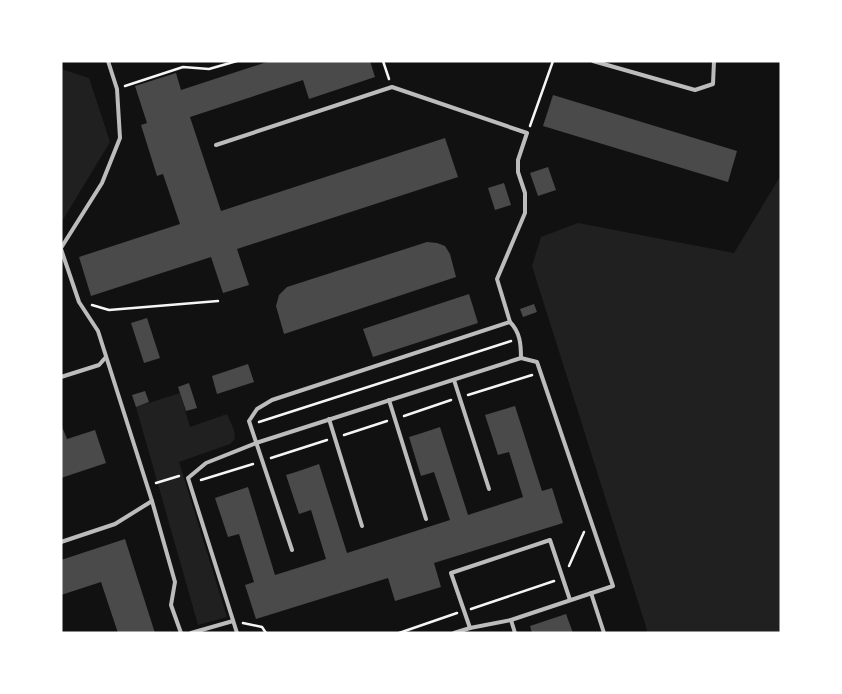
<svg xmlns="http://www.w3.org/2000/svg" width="842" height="694" viewBox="0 0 842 694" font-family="'Crimson Pro',serif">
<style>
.green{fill:#202020}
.building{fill:#4a4a4a}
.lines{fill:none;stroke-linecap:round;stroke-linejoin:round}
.path{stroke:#f5f5f5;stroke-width:2.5}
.service{stroke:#bcbcbc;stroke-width:4}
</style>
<rect width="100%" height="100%" fill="#111"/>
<g class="green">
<path d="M61,69L89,78L110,142L61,223Z"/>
<path d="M781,175V633H645L647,630L532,266L541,237L578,223L734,253Z"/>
<path d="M180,393L190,427L227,414L234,430L235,439L230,444L179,462L227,617L198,625L136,407Z"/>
</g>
<g class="building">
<path d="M270,61H370L375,77L309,99L303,80L190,117L221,211L445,138L458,177L237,249L249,285L223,293L211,257L91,296L79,257L180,224L163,174L157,176L141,125L147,123L135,86L176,73L181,90Z"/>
<path d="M553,95L737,151L728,182L543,126Z"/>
<path d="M548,167L556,190L538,196L530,173Z"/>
<path d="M504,183L511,205L495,210L488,188Z"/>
<path d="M427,242L437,243L445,246L450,254L456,277L284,334L276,306L279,295L287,287Z"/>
<path d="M469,294L478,323L373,357L363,329Z"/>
<path d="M534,304L537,312L523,317L520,309Z"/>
<path d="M147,318L160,358L144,363L131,323Z"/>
<path d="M248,364L254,382L217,394L212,376Z"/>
<path d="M189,383L197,408L186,411L178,387Z"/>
<path d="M145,391L149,402L136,407L132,395Z"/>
<path d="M515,406L542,491L552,488L563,523L434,563L441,587L395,601L388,578L256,619L245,585L254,582L239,534L228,537L215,498L248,487L275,575L326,559L311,510L299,514L286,475L299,471L319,464L347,553L450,520L434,472L421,476L409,437L422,433L440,427L468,515L523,497L509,452L498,455L485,415Z"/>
<path d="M61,424L67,439L95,430L106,463L61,478Z"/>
<path d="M125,539L154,630L155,633H118L101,582L61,595V560Z"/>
<path d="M566,614L573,633H532L530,626Z"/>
</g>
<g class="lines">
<g class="path">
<path d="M383,61L389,79"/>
<path d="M125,86L183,67L209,69L237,61"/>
<path d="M530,126L553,61"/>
<path d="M92,305L109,310L218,301"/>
<path d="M468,395L532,375"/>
<path d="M404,416L451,400"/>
<path d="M259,422L511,341"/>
<path d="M344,435L387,421"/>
<path d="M271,458L327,440"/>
<path d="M201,480L253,464"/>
<path d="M156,483L179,476"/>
<path d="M569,566L584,532"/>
<path d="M471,609L554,581"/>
<path d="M243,623L262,627L266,633"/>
<path d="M399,633L457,613"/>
</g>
<g class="service">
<path d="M593,61L695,90L713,84L714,61"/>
<path d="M216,145L392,87L527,133L518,160V172L525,193V213L497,279L510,322"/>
<path d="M61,248L102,183L120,138L117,89L108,61"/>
<path d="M61,249L79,302L98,331L152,501L175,582L171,605L181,633"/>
<path d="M61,377L99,365L106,357"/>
<path d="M454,380L489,489"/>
<path d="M389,400L426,519"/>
<path d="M329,419L362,526"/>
<path d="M61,542L115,524L152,501"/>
<path d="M292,550L249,421L257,409L272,400L510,322C520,332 521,344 521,358"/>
<path d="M591,593L604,633"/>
<path d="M511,620L515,633"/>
<path d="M470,628L451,573L550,540L570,600"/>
<path d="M191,633L233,621"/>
<path d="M237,633L188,478L206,463L256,443L521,358L537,362L613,586L511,620L470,628L454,633"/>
</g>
</g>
<rect width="842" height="694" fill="none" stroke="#ffffff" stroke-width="125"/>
</svg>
